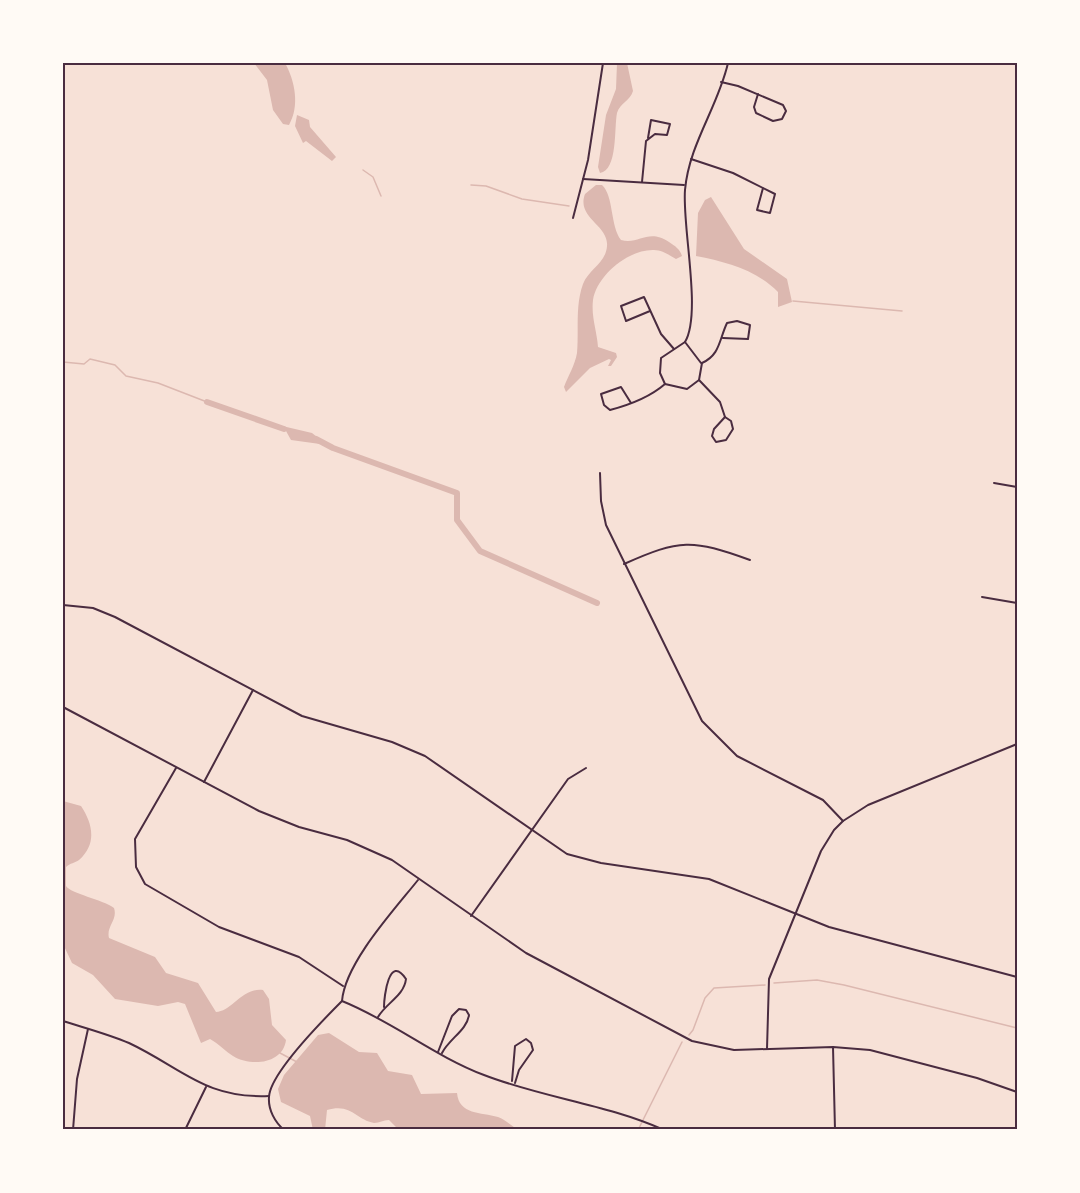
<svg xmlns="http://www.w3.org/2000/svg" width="1080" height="1193" viewBox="0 0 1080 1193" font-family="'Exo 2',sans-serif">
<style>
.water{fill:#dcb8b0}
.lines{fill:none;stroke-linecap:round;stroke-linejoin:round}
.stream{stroke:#dcb8b0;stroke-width:1.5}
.canal{stroke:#dcb8b0;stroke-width:6}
.minor{stroke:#4a2c40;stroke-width:2}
.neatline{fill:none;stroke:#4a2c40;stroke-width:2}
</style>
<rect width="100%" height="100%" fill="#f7e1d7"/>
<g class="water">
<path d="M254,63H285C295,81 300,106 289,125L283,124L273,110L267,80Z"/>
<path d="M617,63H627L633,91C630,101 620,103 617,113C614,128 618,170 600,173L598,167L606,115L616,89Z"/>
<path d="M297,115L309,120L310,127L336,157L332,161L306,141L303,143L295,126Z"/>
<path d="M596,185H602C614,196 610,226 621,240C639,245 648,228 669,242C675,246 680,249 682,256L676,259C669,255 662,250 654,250C629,249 597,275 593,300C591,317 597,331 598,347L616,353L617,357L611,366H608L611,360L609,359L590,368L566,392L564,387C568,376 575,365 577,353C579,330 575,306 583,284C589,269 606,263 607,246C609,225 576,218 585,194Z"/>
<path d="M711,197L744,249L787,279L792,302L778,307V292C755,269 726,262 696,256L698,213L705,200Z"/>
<path d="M278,425L312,433L322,441L320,444L291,440L286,431L277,428Z"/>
<path d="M63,801L81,806C93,824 97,844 79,860C75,863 70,863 66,867V886C71,894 102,899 114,908C118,920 106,926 109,938L155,957L166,973L198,983L216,1012C231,1012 243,987 263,990L269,999L272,1025L286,1040C283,1064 251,1067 233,1056C225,1051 219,1044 210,1039L201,1043L185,1004L178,1002L158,1006L115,999L93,975L72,963L63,944Z"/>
<path d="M329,1033L359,1052L377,1053L388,1071L412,1075L421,1094L457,1093C459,1115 481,1112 498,1117C505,1119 512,1127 519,1130H399L389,1120C383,1120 380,1123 374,1123C356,1120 352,1103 327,1110L325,1130H313L310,1116L281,1102L278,1089L284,1075L318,1035Z"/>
</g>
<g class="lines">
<g class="stream">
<path d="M363,170L373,177L381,196"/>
<path d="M471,185L486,186L522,199L569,206"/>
<path d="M793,301L902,311"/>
<path d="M63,362L84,364L90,359L115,365L126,376L158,383L207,402"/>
<path d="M774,983L817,980L844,985L1017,1028"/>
<path d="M689,1035L693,1030L705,998L714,988L765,985"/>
<path d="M280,1053L297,1062"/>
<path d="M638,1130L682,1042"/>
</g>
<g class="canal">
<path d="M207,402L284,429"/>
<path d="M316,439L333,448L457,493V520L480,551L597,603"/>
</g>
<g class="minor">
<path d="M721,82L738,86L783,105L786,111L782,119L773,121L756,113L754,107L758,94"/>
<path d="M691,159L733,173L775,194L770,213L757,210L763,188"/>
<path d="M583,179L684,185"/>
<path d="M642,182L646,141L655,134L667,135L670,124L651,120L648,138"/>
<path d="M573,218L588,160L603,63"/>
<path d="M650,311L626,321L621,306L644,297L661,334L674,349"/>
<path d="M685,342C702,313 682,227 685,190C689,144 718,107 728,63"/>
<path d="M685,342L701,363"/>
<path d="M702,363C720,355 719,340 727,323L737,321L750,325L748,339L723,338"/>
<path d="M699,380L720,402L725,417"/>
<path d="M665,384L660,373L661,358L685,342"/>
<path d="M631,403L621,387L601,394L604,405L610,410C629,405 650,397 665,384L687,389L699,380L702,363"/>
<path d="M725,417L731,421L733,429L726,440L716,442L712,436L714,429Z"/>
<path d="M600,473L601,501L606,525L702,721L737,756L823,800L843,821"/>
<path d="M994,483L1017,487"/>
<path d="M624,564C680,539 692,539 750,560"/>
<path d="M982,597L1017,603"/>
<path d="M63,605L93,608L115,617L302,716L392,742L425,756L567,854L601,863L709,879L829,927L1017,977"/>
<path d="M63,707L259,811L299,827L347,840L392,860L526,953L692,1041L734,1050L833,1047L870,1050L977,1078L1017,1092"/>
<path d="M176,768L135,839L136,867L145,884L219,927L299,957L343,986"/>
<path d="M204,782L253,690"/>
<path d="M471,916L568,779L586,768"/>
<path d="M342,1001C392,1021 434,1056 484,1075C543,1098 606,1104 664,1130"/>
<path d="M342,1001C345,963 394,910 418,880"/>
<path d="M378,1017C386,1003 404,996 406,979C389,953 384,997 384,1007"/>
<path d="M63,1021C85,1028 108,1034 129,1043C182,1068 205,1099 269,1096"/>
<path d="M833,1047L835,1130"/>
<path d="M767,1049L769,979L821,851L834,830L843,821L868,805L1017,744"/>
<path d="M438,1052L452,1016L459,1009L466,1010L469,1015C467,1030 449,1039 442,1053"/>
<path d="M512,1081L515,1046L526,1039L531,1043L533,1050L519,1070L515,1083"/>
<path d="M73,1130L77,1079L88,1029"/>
<path d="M185,1130L206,1087"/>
<path d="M284,1130C275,1122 268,1110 269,1097C270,1073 324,1019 342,1001"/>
</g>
</g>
<rect width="1080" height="1193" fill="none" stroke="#fffaf5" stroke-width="129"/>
<rect x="64" y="64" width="952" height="1064" class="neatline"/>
</svg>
